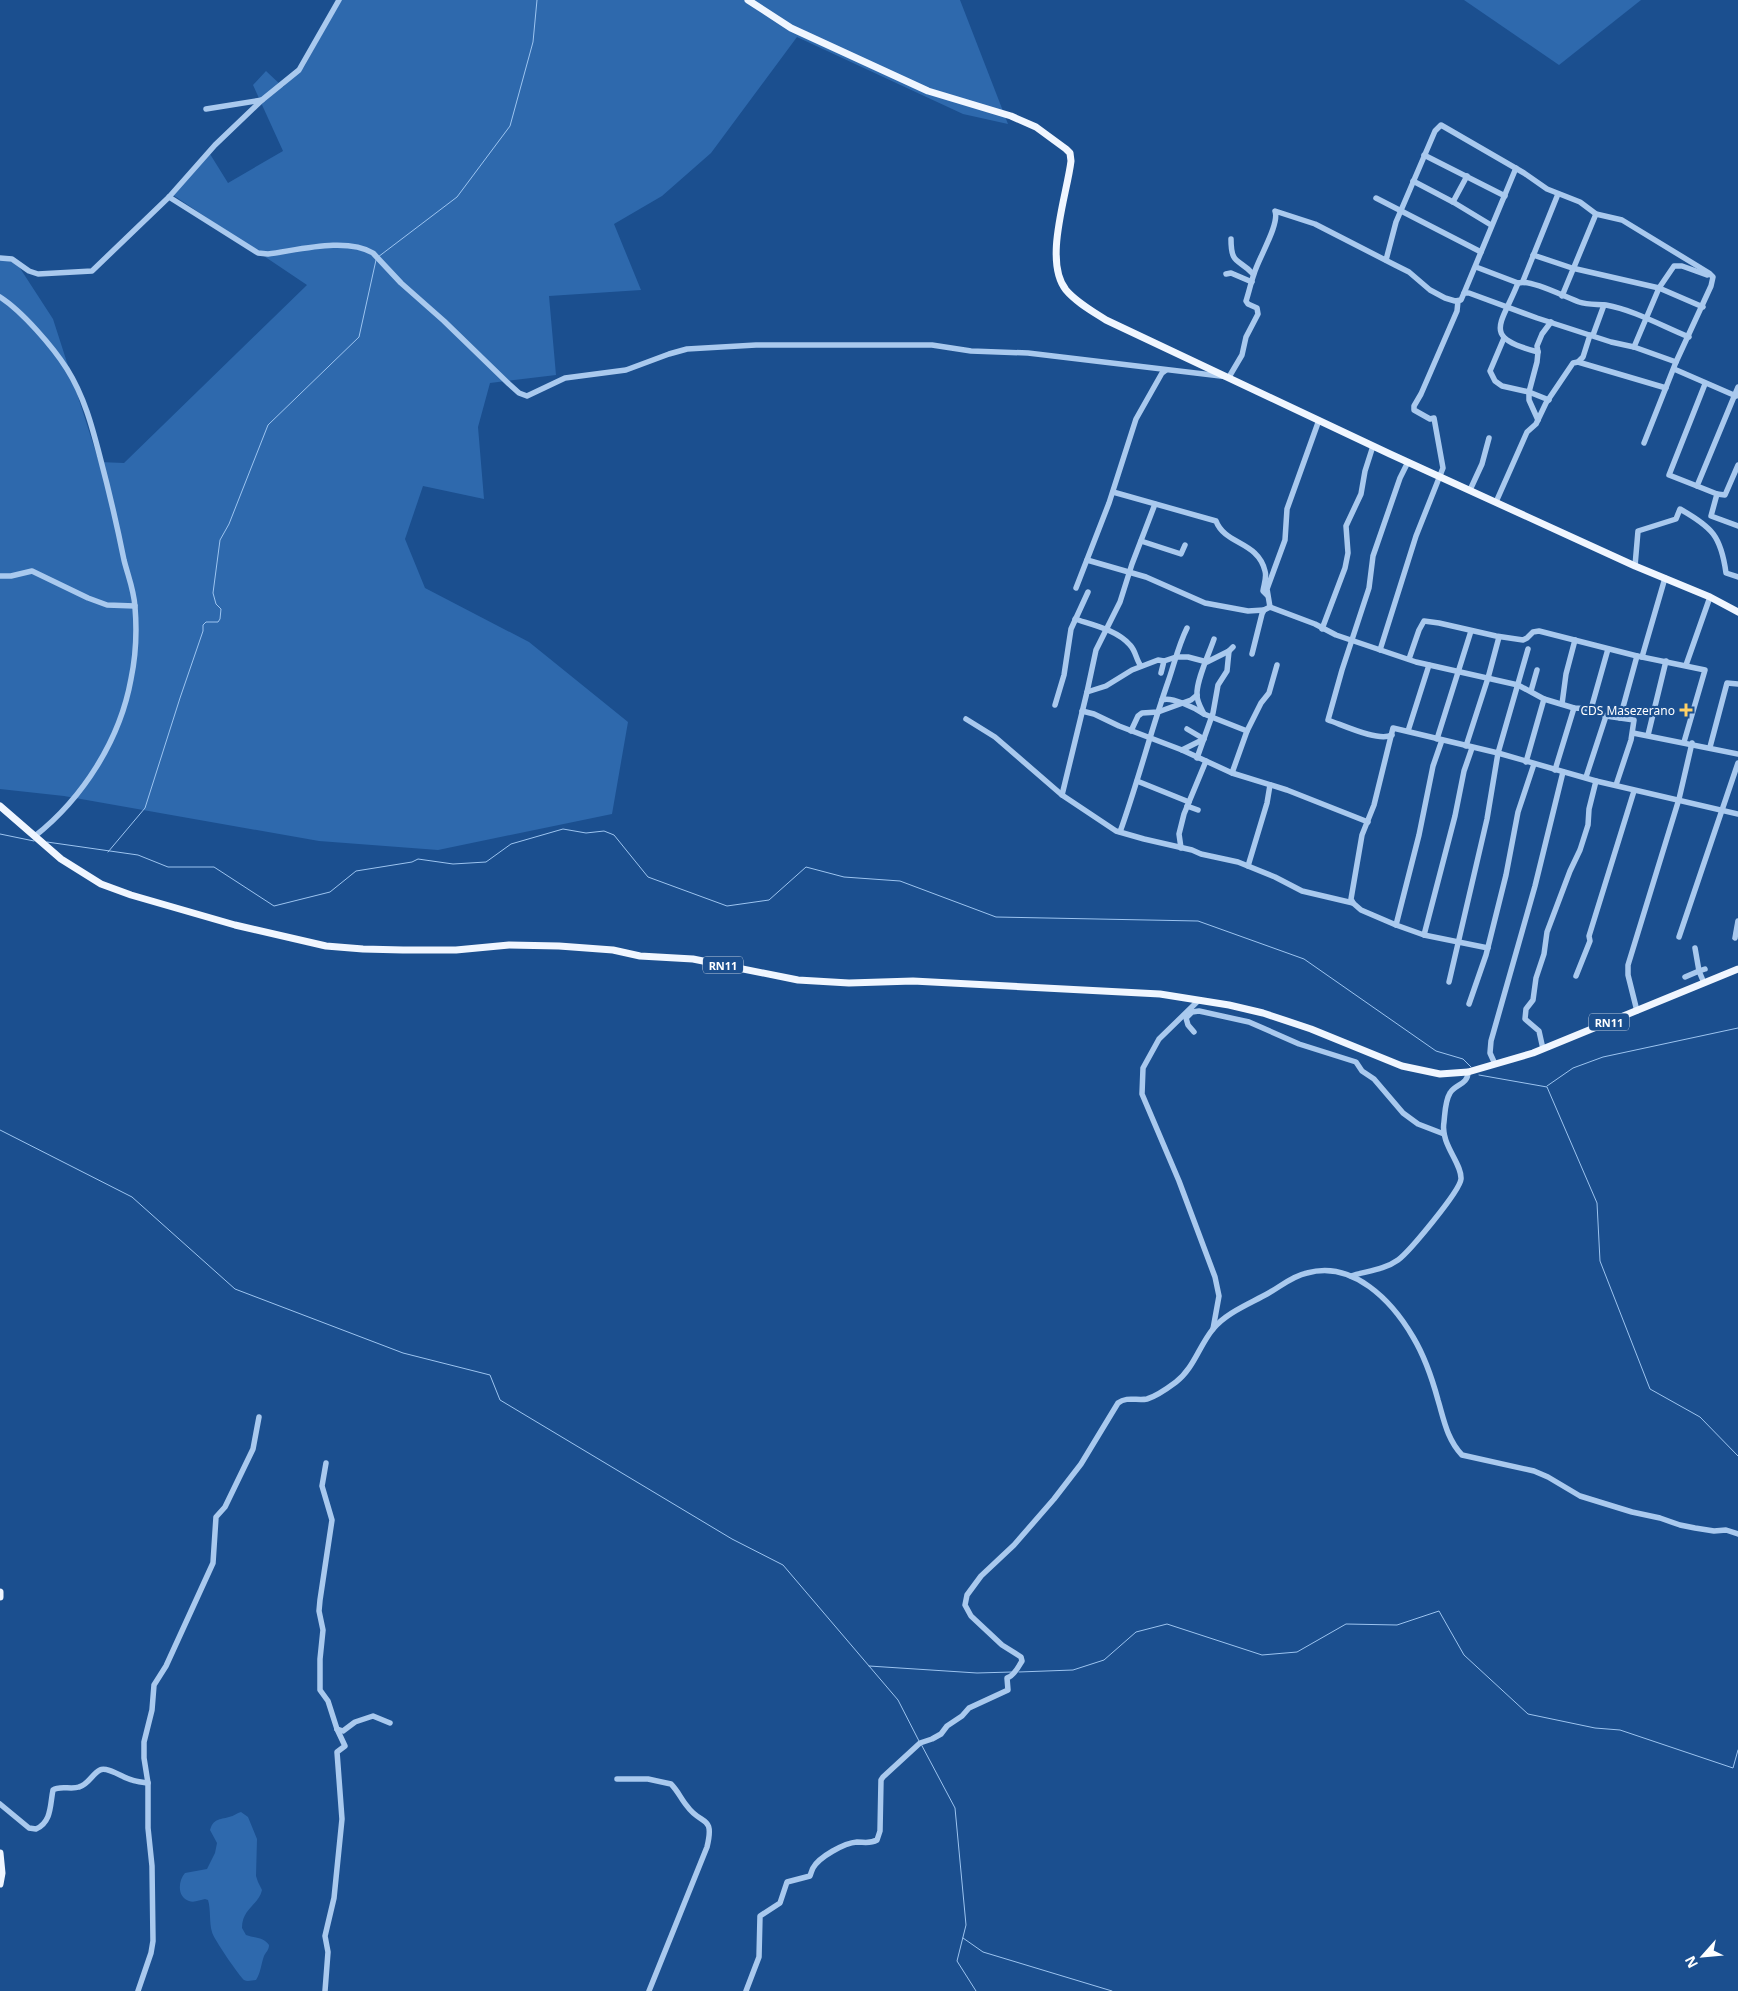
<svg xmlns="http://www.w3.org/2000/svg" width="1738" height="1991" viewBox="0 0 1738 1991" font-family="'Noto Sans',sans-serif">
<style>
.green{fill:#2e69ad}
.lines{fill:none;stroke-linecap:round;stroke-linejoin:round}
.stream{stroke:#9cc4f0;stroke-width:1}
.minor{stroke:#a9c9ee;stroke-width:5.5}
.major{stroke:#f0f6ff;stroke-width:7}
.poi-dot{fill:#ffd166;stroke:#1b4f8f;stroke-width:2}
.labels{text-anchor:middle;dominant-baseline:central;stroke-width:4.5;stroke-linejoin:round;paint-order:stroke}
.shield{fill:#1b4f8f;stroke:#bbcadd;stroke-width:1}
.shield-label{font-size:11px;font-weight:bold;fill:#fff}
.poi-label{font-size:12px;fill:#fff;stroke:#1b4f8f;text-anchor:end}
</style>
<rect width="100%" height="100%" fill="#1b4f8f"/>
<g class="green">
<path d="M341,0H960L1008,124L963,114L797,37L711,153L662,196L614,224L641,290L549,296L556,375L490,383L478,427L484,499L423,486L405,539L425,588L529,642L628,722L612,814L438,850L319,841L64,796L0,789V260L16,262L53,319L99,462L124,463L307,285L173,195L210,154L228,183L283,151L253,85L266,71L283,87L304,67Z"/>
<path d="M1464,0H1641L1559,65Z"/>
<path d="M241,1812L248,1817L257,1839L256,1876L258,1882L262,1890C259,1905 242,1908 242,1928L246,1935C254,1938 263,1937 269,1945C269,1950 266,1952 264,1956C261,1964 261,1972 256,1980C252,1980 248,1982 244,1980C240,1977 213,1938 212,1932C209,1922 211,1910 208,1900L205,1899C200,1900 194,1903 189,1901C177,1897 178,1881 185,1873L207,1869L215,1853L217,1843L210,1830C214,1818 219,1820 229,1817C234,1816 237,1813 241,1812Z"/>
</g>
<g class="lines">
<g class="stream">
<path d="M378,257L457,197L510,126L533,42L537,0"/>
<path d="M0,834L34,841"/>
<path d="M47,842L138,855L168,867H214L274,906L330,892L356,871L412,862L418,859L453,864L486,862L511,844L563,829L586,833L604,831L614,835L648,877L727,906L769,900L806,867L844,877L900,881L996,917L1198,921L1304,959L1436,1051L1463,1059L1471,1067"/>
<path d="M108,852L145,808L180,698L203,631V625L206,622H218L220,619L221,609L216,604L213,593L220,540L229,524L268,425L359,337L376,260"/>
<path d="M1479,1075L1547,1087L1597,1203L1600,1261L1650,1389L1700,1417L1738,1456"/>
<path d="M1547,1086L1573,1068L1603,1057L1738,1028"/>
<path d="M0,1130L132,1197L235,1289L403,1353L490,1375L500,1400L732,1539L783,1565L898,1700L919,1741"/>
<path d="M869,1666L977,1673L1012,1672"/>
<path d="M1019,1672L1073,1670L1104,1660L1136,1632L1167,1624L1262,1655L1297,1652L1346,1624L1397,1625L1439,1611L1464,1655L1528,1714L1595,1728L1620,1730L1733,1768L1738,1750"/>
<path d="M921,1744L955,1808L966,1925L957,1961L976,1991"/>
<path d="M963,1938L983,1952L1112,1991"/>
</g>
<g class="minor">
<path d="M206,109L262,100"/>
<path d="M1424,155L1505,196"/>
<path d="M1413,181L1453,202L1491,225"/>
<path d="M169,197L258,253L268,254C299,250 346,237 373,253L401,283L444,321L509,384L519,393L527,396L565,378L626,370L669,354L687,349L756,345H932L971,351L1028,353L1229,377L1242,355L1246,337L1258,314L1257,308L1248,304L1246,301C1249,292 1251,282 1254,274C1258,259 1280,224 1275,211L1315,224L1395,265L1409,272L1430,290L1445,298L1455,301L1461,300L1464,293H1469L1537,318L1611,342L1634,347L1676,362"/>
<path d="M1376,198L1481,252"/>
<path d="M1453,202L1467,176"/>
<path d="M1231,239C1231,266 1239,258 1253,274"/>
<path d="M1533,255L1572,268L1659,288L1703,307"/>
<path d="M0,258L12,259L29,271L38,274L92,271L169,197L215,145L262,100L299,70L339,0"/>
<path d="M1386,260L1396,222L1435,131L1441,125L1524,173L1547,189L1580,202L1596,214L1622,220L1709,273L1713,277L1711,286L1676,362L1644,443"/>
<path d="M1476,267L1518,283C1531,279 1565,297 1579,302C1588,305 1597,304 1606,305C1634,310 1662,326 1689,337"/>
<path d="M1226,274L1231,273L1252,282"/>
<path d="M1523,281L1558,194"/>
<path d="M1518,283C1501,326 1481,337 1538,352"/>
<path d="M1464,293L1516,168"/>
<path d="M1562,296L1596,214"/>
<path d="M0,297C22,311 53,347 67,369C84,396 92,426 100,457C109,491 117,525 124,560C128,576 134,590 135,607C137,631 136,655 131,679C120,740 83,798 35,836"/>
<path d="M1593,335L1604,305"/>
<path d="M1504,338L1490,371L1495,381L1502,386L1529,392L1549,400"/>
<path d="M1634,347L1659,288L1674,266H1682L1707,275"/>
<path d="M1578,362L1666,388"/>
<path d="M1674,369L1736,396"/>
<path d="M1738,387L1697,486L1717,494L1711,516L1738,526"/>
<path d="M1538,420L1529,400V392L1537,362L1538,352L1537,346L1542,334L1551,322"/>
<path d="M1697,486L1669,475L1705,384"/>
<path d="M1470,490L1482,464L1489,438"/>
<path d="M1113,492L1216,521C1225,545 1258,541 1265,571C1267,577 1264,584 1263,591L1267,595"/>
<path d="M1717,494L1725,495L1738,465"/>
<path d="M1496,502L1527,432L1536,424L1546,403L1573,363L1578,362L1583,357L1590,335"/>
<path d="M1141,541L1181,554L1185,545"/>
<path d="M1087,560L1146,577L1205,603L1248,611L1264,610"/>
<path d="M1635,566L1638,531L1676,519L1680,509C1712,527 1721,536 1726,573L1738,577"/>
<path d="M0,576H11L32,571L88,598L107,605L135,606"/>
<path d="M1076,588L1109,503L1136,419L1162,373L1166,370"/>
<path d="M1270,607L1267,589L1285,540L1287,509L1319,420"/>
<path d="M1075,619C1093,625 1117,630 1130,645C1136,651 1136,660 1141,666"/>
<path d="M1322,629L1345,568L1348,553L1346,526L1361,494L1365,471L1373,446"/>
<path d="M1214,639C1209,654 1196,681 1197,695C1197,702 1201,708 1204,714L1247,731"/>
<path d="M1380,650L1416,536L1443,468L1434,418L1430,419L1414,410V406L1421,394L1457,311L1458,301"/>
<path d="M1252,654L1262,614L1264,610L1270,607L1315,624L1336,635L1416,662L1518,685L1544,699L1574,708L1591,709L1606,716L1634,720L1631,740L1616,785"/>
<path d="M1642,657L1665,578"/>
<path d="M1409,659L1419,630L1424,621L1439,623L1496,636L1523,640L1527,638L1533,632L1539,631L1637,656L1705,670L1684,742"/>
<path d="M1686,665L1710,597"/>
<path d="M1161,673L1164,661L1176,657H1188L1207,662L1229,651"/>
<path d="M1531,691L1537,670"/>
<path d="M1087,692L1096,650L1120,602L1132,564L1155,504"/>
<path d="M1162,700C1171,696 1195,708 1204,714"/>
<path d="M1562,704L1566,674L1575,640"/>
<path d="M1055,705L1064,675L1071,629L1088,592"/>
<path d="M1591,709L1608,649"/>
<path d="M1082,711L1094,714L1119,726L1182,750L1232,773L1287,790L1368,822"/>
<path d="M1620,718L1637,656"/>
<path d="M966,719L995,737L1062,795L1116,831L1144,839L1192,850L1201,854L1238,862L1275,877L1302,891L1353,903"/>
<path d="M1187,729L1204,739"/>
<path d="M1131,731L1138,716L1142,713L1158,712L1191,700L1197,695"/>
<path d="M1408,731L1429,665"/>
<path d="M1633,733L1738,754"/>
<path d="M1392,735C1378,742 1343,725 1328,720L1342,670L1369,588L1373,556L1400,478L1408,462"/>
<path d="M1648,735L1666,661"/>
<path d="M1437,739L1471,631"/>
<path d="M1466,746L1488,678L1499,637"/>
<path d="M1710,747L1727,683L1738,684"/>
<path d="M1182,750L1202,740"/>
<path d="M1197,758L1213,713L1218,685L1227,671L1229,651L1233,647"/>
<path d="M1526,762L1544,699"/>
<path d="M1555,770L1574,708"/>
<path d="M1232,773L1247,731L1261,703L1269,693L1277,665"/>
<path d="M1586,777L1606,716"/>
<path d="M1137,781L1189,802"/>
<path d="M1062,795L1087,692L1106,686L1132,670L1158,660L1164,661"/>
<path d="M1187,806L1198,810"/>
<path d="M1120,832C1138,782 1151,730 1169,679C1175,661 1179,644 1187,628"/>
<path d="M1181,848L1179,834L1184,814L1206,761"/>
<path d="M1248,866L1267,803L1270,785"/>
<path d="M1396,925L1419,835L1433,766L1442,740"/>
<path d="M1424,935L1455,816L1464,771L1472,748"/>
<path d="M1679,937L1738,763"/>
<path d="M1735,938L1738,921"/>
<path d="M1488,948L1424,935L1396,925L1361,910L1353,903L1351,899L1362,835L1374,805L1393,728L1498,753L1596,781L1738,814"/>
<path d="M1695,948L1699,971L1705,969"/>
<path d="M1576,976L1590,941L1589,936L1634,791"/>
<path d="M1685,977L1699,971L1704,983"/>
<path d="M1449,982L1487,819L1498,753L1528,649"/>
<path d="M1199,1000L1159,1039L1143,1068L1142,1094L1179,1181L1215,1277L1219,1296L1213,1329"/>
<path d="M1469,1004L1486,955L1506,875L1518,812L1534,764"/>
<path d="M1637,1011L1628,975V965L1679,799L1692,743"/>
<path d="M1194,1032L1188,1025L1186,1018L1192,1012L1199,1011L1249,1022L1299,1044L1356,1062L1362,1071L1374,1079L1403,1113L1418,1124L1444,1134"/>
<path d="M1543,1049L1539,1031L1525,1019L1526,1009L1533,1000L1536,978L1544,954L1547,932L1570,871L1580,850L1588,825L1589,809L1596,781"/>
<path d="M1495,1064L1490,1053L1491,1041L1535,886L1563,772"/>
<path d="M1351,1276C1367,1271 1384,1270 1398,1260C1409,1252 1460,1191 1461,1179C1462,1163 1440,1144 1444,1122C1445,1113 1445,1101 1450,1093C1455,1084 1468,1085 1468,1072"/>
<path d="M337,1729L343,1731L355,1722L373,1716L390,1723"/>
<path d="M617,1779H648L671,1784C678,1791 681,1799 687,1806C701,1826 715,1814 707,1847L649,1991"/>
<path d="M0,1804L29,1828L36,1829C52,1822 50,1804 53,1790C60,1785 71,1790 79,1787C89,1784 92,1774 100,1770C107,1766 125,1779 132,1780C137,1782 143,1782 148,1783"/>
<path d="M138,1991L151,1953L153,1941L152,1866L148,1828V1783L144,1758V1742L152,1710L154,1685L166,1666L213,1563L216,1517L225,1507L253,1449L259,1417"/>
<path d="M325,1991L328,1952L325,1936L334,1898L342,1819L337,1752L345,1746L337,1729L328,1701L320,1690V1659L323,1630L319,1611L320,1600L332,1520L322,1486L326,1463"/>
<path d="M746,1991L759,1957L760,1916L780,1903L787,1882L810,1876C811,1873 812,1870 813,1868C819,1857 844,1843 857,1842C864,1842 870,1844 877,1840L880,1831L881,1780L883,1777L920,1743L932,1739L941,1734L947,1726L962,1716L969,1708L1008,1690L1007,1678C1014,1676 1019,1666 1022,1661L1021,1657L1002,1645L971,1616L965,1605L967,1595L981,1576L1014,1545L1054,1499L1081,1464L1118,1403C1127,1396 1137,1401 1147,1399C1157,1396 1168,1388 1176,1382C1194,1368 1199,1346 1213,1329C1226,1313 1249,1304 1267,1294C1280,1287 1292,1276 1307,1273C1353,1260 1392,1301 1413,1337C1425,1357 1432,1378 1438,1400C1444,1420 1447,1439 1462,1455L1534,1471L1548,1477L1580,1496L1632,1512L1660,1518L1680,1525L1695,1528L1714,1531L1726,1530L1738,1534"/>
</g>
<g class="major">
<path d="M748,0L791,28L928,91L1011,116L1036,127L1066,149L1070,153L1071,161C1067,195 1043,261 1066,290C1076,302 1092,311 1106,320L1390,454L1635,566L1710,597L1738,612"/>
<path d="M0,806L61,859L101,884L131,895L235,925L326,946L363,949L403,950H456L509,945L559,946L613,950L640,956L693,959L798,980L849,983L913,981L1160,994L1229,1005L1263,1013L1311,1029L1402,1066L1440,1074L1468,1072L1533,1053L1738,969"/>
<path d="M0,1592V1597"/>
<path d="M0,1853L2,1873L0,1884"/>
</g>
</g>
<path class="poi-dot" d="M1683.5 702.5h5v5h5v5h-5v5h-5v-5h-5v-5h5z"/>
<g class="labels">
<g class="shield">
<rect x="703" y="956.5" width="40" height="17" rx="4"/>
<rect x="1589" y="1013.5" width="40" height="17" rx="4"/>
</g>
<g class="shield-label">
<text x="723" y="965">RN11</text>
<text x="1609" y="1022">RN11</text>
</g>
<g class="poi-label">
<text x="1675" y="710">CDS Masezerano</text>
</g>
</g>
<g transform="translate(1703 1956) rotate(243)" stroke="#1b4f8f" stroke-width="4" paint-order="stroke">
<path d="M0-4L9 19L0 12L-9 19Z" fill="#ffffff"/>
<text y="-8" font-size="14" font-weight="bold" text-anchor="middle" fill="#ffffff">N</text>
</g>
</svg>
